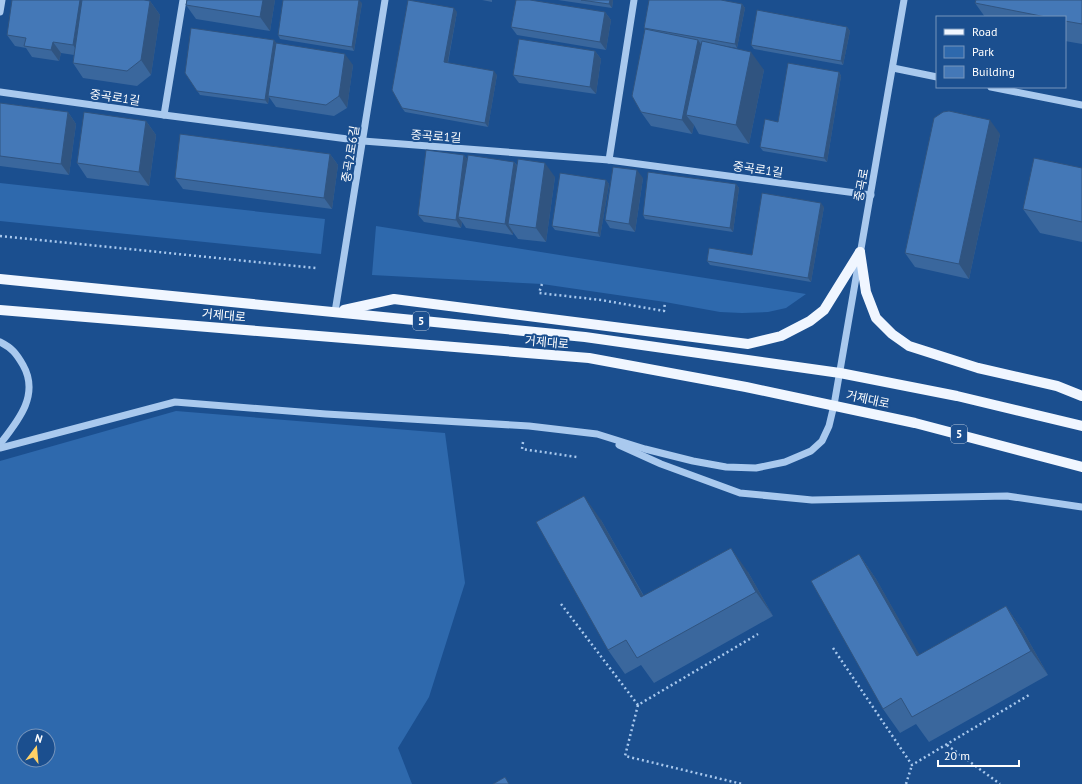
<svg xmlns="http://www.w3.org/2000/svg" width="1082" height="784" viewBox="0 0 1082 784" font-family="'PT Sans','Noto Sans KR',sans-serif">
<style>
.green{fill:#2e69ad;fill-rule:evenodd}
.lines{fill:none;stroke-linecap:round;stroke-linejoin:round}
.path{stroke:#a9c9ee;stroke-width:2.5;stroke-dasharray:2 3;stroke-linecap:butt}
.minor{stroke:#a9c9ee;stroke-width:7}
.major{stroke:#f0f6ff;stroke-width:10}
.wall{fill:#3a679d}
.shaded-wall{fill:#305480}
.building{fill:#4478b7;stroke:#305480}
.labels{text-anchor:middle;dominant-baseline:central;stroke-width:4;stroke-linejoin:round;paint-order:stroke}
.shield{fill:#1b4f8f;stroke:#bbcadd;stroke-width:1}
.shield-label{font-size:11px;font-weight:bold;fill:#fff}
.street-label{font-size:12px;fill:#fff;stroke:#1b4f8f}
</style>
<rect width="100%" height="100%" fill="#1b4f8f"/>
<g class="green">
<path d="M0,183L325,219L321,254L0,221Z"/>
<path d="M376,226L806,294L786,308L768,312L742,313L720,312L665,302L542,284L372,275Z"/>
<path d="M176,411L445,433L465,583L429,697L398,748L412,784H0V461ZM24,736H48V760H24Z"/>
</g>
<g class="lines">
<g class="path">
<path d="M0,236L316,268"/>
<path d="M542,284L539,293L601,300L664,311L665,302"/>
<path d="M523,442L522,449L577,457"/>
<path d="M561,604L638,705L758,634"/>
<path d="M833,648L912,765L1029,695"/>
<path d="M638,705L625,756L742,784"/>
<path d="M947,745L1000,784"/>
<path d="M906,784L912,765"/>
</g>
<g class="minor">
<path d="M0,12L2,0"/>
<path d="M893,68L937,77"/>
<path d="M991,87L1082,105"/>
<path d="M0,92L164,115L363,141L609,160L871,195"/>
<path d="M164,115L183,0"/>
<path d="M609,160L634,0"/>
<path d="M335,312L385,0"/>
<path d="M0,342C12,348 16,353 23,365C40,395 18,421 0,444"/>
<path d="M619,445L661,464L740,493L812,500L1007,496L1082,507"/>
<path d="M0,448L175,402L326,414L529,426L597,434L645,449L693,461L726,467L756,468L785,462L811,451L822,441L829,426L834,405L904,0"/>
</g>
<g class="major">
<path d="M860,252L866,292L876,318L892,334L909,346L978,368L1057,386L1082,396"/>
<path d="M0,279L585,337L840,373L957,396L1082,426"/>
<path d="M0,310L589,358L746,387L915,423L1082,467"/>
<path d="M344,310L394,299L748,344L781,336L810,321L824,310L860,252"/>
</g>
</g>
<g class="wall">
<path d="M275,0L270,31L196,19L186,5Z"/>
<path d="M482,0H492V2Z"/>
<path d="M558,0H613L612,8Z"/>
<path d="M1082,0V44L1065,41V17H985L975,3Z"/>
<path d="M150,1L160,15L151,75L137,86L83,78L73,63L74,55L61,53L59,61L32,57L26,48L15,46L7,35Z"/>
<path d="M362,3L354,51L280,39L278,35Z"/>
<path d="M742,4L745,8L737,48L708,43L764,70L749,144L699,134L694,125L692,134L651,126L641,112L645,29L644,28Z"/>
<path d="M457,12L448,63L497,75L488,127L405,112L402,108Z"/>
<path d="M605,12L611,20L606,50L517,35L511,27Z"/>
<path d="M847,27L850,31L843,65L754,49L751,45Z"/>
<path d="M274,40L276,43L353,65L347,108L334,116L276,107L269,97L268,104L200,95L185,73Z"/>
<path d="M595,51L601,59L596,94L519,83L513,75Z"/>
<path d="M839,72L841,76L827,162L763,151L760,147L778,122Z"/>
<path d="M0,103L68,112L76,124L69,175L0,166Z"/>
<path d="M146,121L156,135L149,186L87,178L77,163Z"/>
<path d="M1000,134L969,279L915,267L905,253Z"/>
<path d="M330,154L338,165L332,209L183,189L175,178Z"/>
<path d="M464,155L467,159L514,162L517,165L555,177L546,242L518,239L513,232V235L466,228L462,222L461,228L424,222L418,215Z"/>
<path d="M1082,168V242L1040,233L1023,209Z"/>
<path d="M643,178L635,232L610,228L605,220Z"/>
<path d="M606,180L609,184L600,237L555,230L552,226Z"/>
<path d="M736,184L739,188L733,232L645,219L643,215Z"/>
<path d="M824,207L811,282L710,265L707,261L752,255Z"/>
<path d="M601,520L644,596L748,572L773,616L654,683L641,665L625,674L608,650Z"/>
<path d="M859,554L876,579L919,655L1006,606L1023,631L1048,675L929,742L916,724L900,733L883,709Z"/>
</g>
<g class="shaded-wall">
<path d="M80,0H90L81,56L73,45Z"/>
<path d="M263,0H275L270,31L260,17Z"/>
<path d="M359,0L362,3L354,51L352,47Z"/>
<path d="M610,0H613L612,8L609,4Z"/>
<path d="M150,1L160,15L151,75L141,60Z"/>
<path d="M742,4L745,8L737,48L735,44Z"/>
<path d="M454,8L457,12L447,66L444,62Z"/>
<path d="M605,12L611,20L606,50L600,42Z"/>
<path d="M847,27L850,31L843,65L841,61Z"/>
<path d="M274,40L277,44L268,96L269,98L268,104L265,100Z"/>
<path d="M698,40L708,54L686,115L694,125L692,134L682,120Z"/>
<path d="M53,42L61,53L59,61L51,50Z"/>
<path d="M595,51L601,59L596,94L590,87Z"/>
<path d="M751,52L764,70L749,144L736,125Z"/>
<path d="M345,54L353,65L347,108L339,96Z"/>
<path d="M494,71L497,75L488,127L485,123Z"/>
<path d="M839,72L841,76L827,162L824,158Z"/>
<path d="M68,112L76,124L69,175L61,164Z"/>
<path d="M990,120L1000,134L969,279L959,264Z"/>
<path d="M146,121L156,135L149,186L139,172Z"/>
<path d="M330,154L338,165L332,209L324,198Z"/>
<path d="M464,155L470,163L458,217L462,222L461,228L456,220Z"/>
<path d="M514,162L522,173L508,224L513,232V235L505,224Z"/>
<path d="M545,163L555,177L546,242L536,228Z"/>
<path d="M637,170L643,178L635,232L629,224Z"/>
<path d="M606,180L609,184L600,237L598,233Z"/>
<path d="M736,184L739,188L733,232L730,228Z"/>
<path d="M821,203L824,207L811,282L808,278Z"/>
<path d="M584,496L601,520L658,622L641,597Z"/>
<path d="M731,548L748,572L773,616L756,592Z"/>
<path d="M859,554L876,579L934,680L917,656Z"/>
<path d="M1006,606L1023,631L1048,675L1031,651Z"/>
</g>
<g class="building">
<path d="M12,0H80L73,45L53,42L51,50L24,46L26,38L7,35Z"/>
<path d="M82,0H144L150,1L141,60L127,71L73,63Z"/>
<path d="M187,0H263L260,17L186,5Z"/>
<path d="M283,0H359L352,47L278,35Z"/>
<path d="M408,0L454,8L444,62L494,71L485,123L402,108L392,90Z"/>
<path d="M516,0H530L605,12L600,42L511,27Z"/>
<path d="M581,0H610L609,4Z"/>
<path d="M649,0H721L742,4L735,44L644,28Z"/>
<path d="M976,0H1082V24L1065,21V17H1046L975,3Z"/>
<path d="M757,10L847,27L841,61L751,45Z"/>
<path d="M191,28L274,40L265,100L197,91L185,73Z"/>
<path d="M645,29L698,40L682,120L641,112L632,96Z"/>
<path d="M519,39L595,51L590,87L513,75Z"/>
<path d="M702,41L751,52L736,125L686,115Z"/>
<path d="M276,43L345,54L339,96L326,105L268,96Z"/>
<path d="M788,63L839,72L824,158L760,147L765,119L778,122Z"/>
<path d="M0,103L68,112L61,164L0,156Z"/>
<path d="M949,111L990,120L959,264L905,253L934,118L943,112Z"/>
<path d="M84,112L146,121L139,172L77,163Z"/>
<path d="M180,134L330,154L324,198L175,178Z"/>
<path d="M426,150L464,155L456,220L418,215Z"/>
<path d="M468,155L514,162L505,224L458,217Z"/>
<path d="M1034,158L1082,168V222L1023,209Z"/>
<path d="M518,159L545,163L536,228L508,224Z"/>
<path d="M613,167L637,170L629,224L605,220Z"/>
<path d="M648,172L736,184L730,228L643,215Z"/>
<path d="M560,173L606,180L598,233L552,226Z"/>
<path d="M762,193L821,203L808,278L707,261L709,248L752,255Z"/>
<path d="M584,496L641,597L731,548L756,592L637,658L626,640L608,650L536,522Z"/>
<path d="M859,554L917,656L1006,606L1031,651L912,717L901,698L883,709L811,581Z"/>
<path d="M505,777L509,784H493Z"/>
</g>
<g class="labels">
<g class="shield">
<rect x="413" y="312" width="16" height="18" rx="3"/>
<rect x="951" y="425" width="16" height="18" rx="3"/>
</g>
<g class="shield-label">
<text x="421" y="321">5</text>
<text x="959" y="434">5</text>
</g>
<g class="street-label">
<text transform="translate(115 97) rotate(8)">중곡로1길</text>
<text transform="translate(436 136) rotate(4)">중곡로1길</text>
<text transform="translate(350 154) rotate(-81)">중곡2로6길</text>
<text transform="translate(758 169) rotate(8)">중곡로1길</text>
<text transform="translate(861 185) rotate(-80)">중곡로</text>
<text transform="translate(224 315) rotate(5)">거제대로</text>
<text transform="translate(547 342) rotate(5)">거제대로</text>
<text transform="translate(868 399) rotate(12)">거제대로</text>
</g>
</g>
<rect x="936" y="16" width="130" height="72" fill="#1b4f8f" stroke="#7695bc"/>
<rect x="944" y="29" width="20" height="6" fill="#f0f6ff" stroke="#7695bc"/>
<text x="972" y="36" font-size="12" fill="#ffffff">Road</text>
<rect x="944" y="46" width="20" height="12" fill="#2e69ad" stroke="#7695bc"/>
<text x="972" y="56" font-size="12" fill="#ffffff">Park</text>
<rect x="944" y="66" width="20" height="12" fill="#4478b7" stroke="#7695bc"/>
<text x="972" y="76" font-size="12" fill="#ffffff">Building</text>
<g transform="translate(36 748) rotate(16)"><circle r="19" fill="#1b4f8f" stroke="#7695bc"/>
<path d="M0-3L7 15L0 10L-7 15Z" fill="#ffd166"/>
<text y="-6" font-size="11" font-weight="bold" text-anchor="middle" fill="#ffffff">N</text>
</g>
<path d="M938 760v6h81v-6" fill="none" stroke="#ffffff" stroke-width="2"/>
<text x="944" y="760" font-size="12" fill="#ffffff" stroke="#1b4f8f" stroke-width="3" paint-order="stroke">20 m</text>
</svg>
